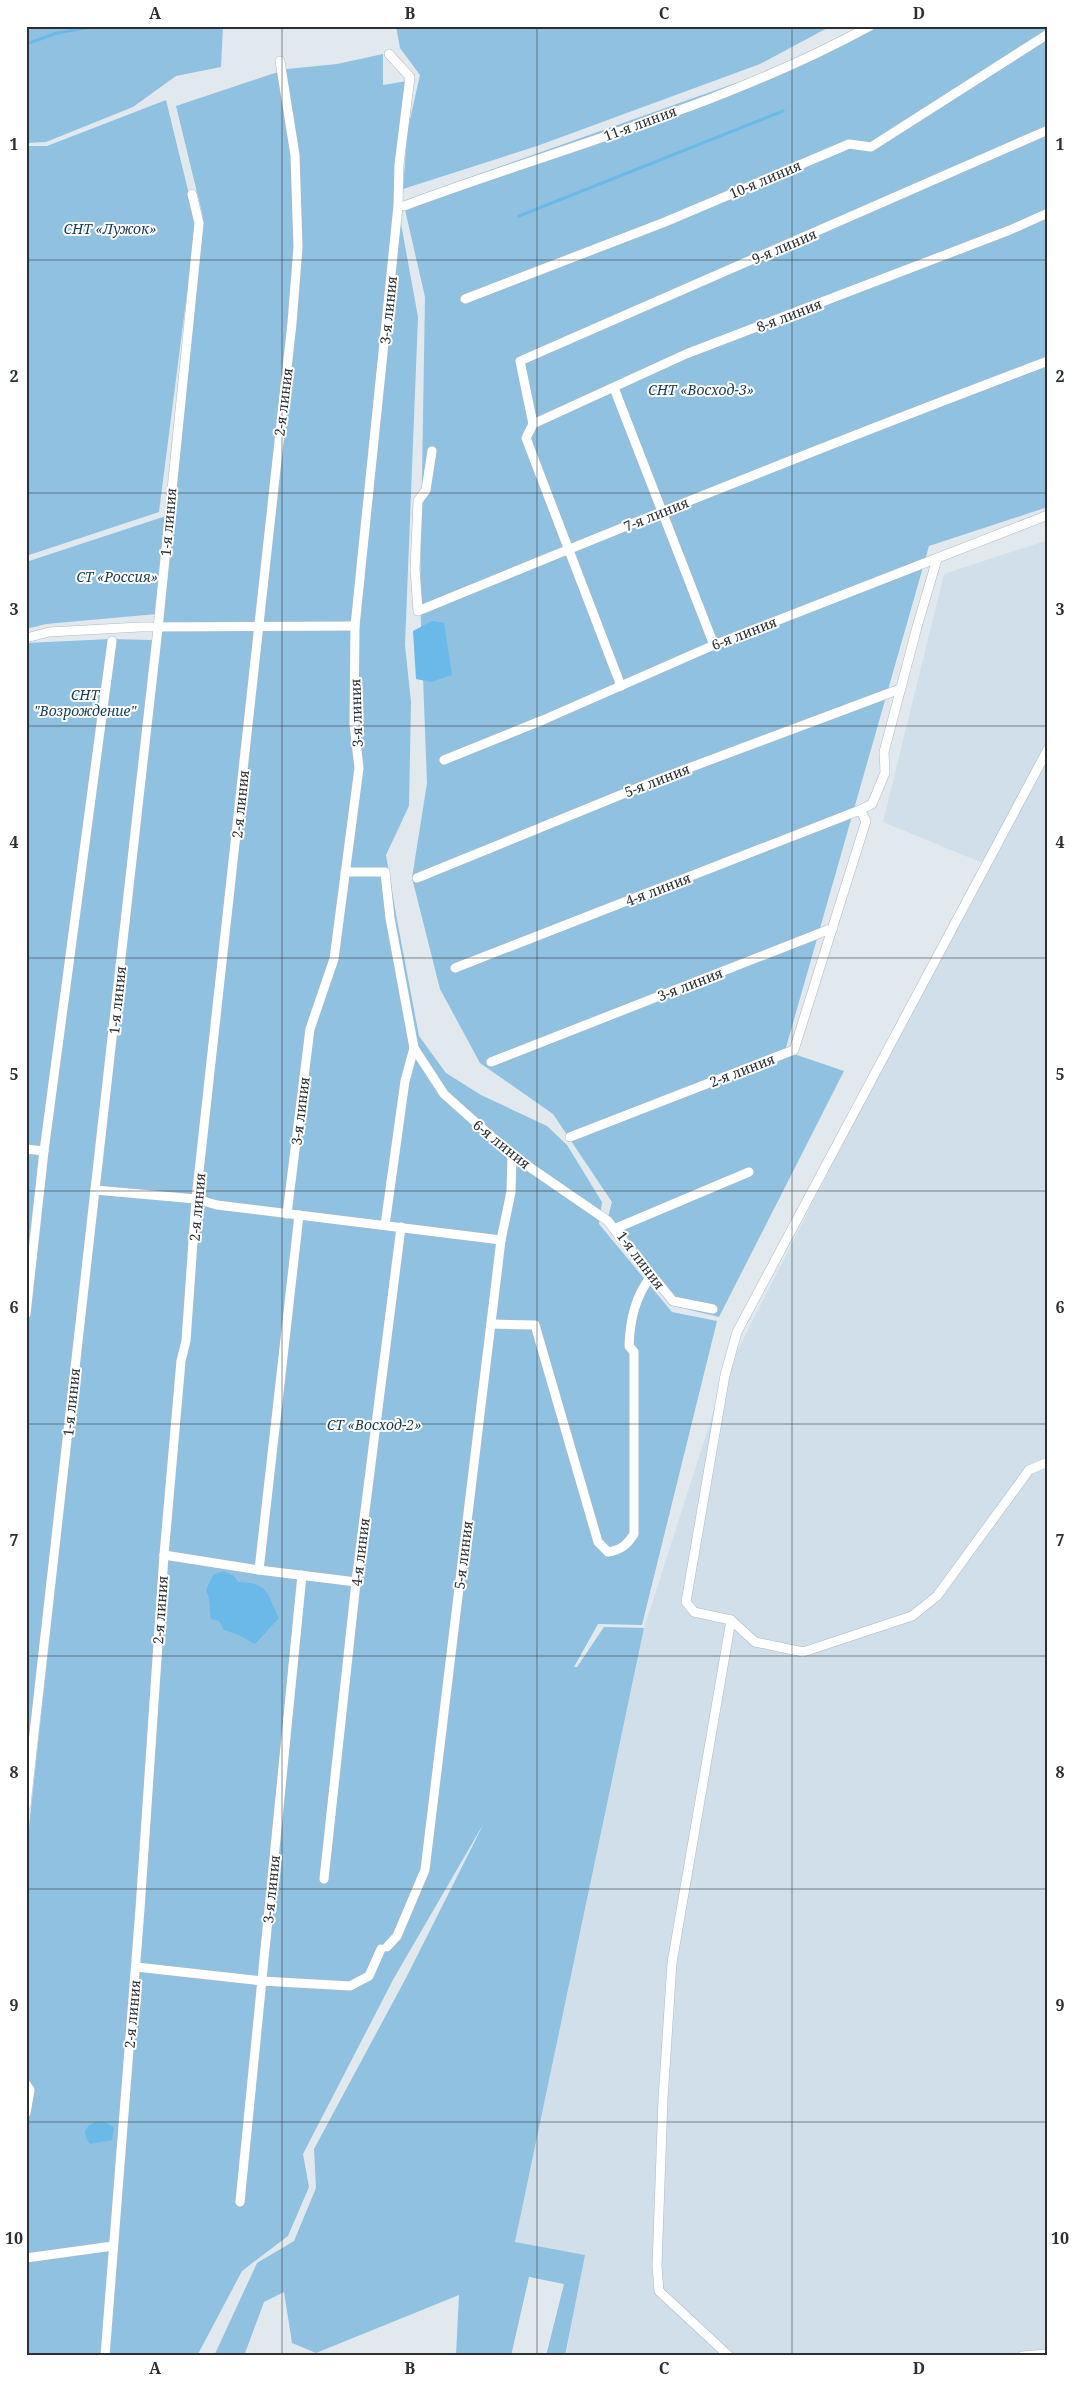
<svg xmlns="http://www.w3.org/2000/svg" width="1074" height="2382" viewBox="0 0 1074 2382" font-family="'Noto Serif',serif">
<style>
.built{fill:#d0dfea}
.green{fill:#90c1e0}
.water{fill:#6ab9e9}
.lines{fill:none;stroke-linecap:round;stroke-linejoin:round}
.stream{stroke:#6ab9e9;stroke-width:3}
.minor-casing{stroke:#b1babf;stroke-width:10}
.minor{stroke:#fff;stroke-width:9}
.grid{fill:none;stroke:#2d3033;stroke-width:1;stroke-opacity:0.55}
.labels{text-anchor:middle;dominant-baseline:central;stroke-width:4;stroke-linejoin:round;paint-order:stroke}
.street-label{font-size:14px;fill:#2d3033;stroke:#fff}
.park-label{font-size:14px;font-style:italic;fill:#1a3c51;stroke:#fff}
.neatline{fill:none;stroke:#2d3033;stroke-width:2}
.grid-label{font-size:16px;text-anchor:middle;font-weight:bold;fill:#2d3033}
</style>
<rect width="100%" height="100%" fill="#e1e9ef"/>
<path class="built" d="M1048,540V2356H566L584,2256L515,2242L644,1629L725,1375L985,864L883,822L944,574Z"/>
<g class="green">
<path d="M37,26H223L221,67L176,76L133,107L46,142L26,143V31Z"/>
<path d="M396,26H831L760,64L537,146L403,189L407,135L398,207L418,317L405,645L411,702L409,806L386,855L397,920L419,1036L446,1073L481,1095L547,1126L567,1145L602,1202L599,1224L672,1312L717,1321L642,1625L598,1624L574,1667H577L604,1627L644,1628L515,2242L585,2255L565,2356H546L564,2284L529,2277L511,2356H456L459,2295L316,2353L292,2343L284,2292L264,2302L244,2356H214L257,2263L294,2241L316,2188L314,2149L407,1976L484,1823L394,1978L303,2154L309,2187L288,2236L242,2271L197,2356H26V1855L203,217L176,106L287,69L337,64L383,54V85L413,80L409,124L420,75L400,48Z"/>
<path d="M862,26H1048V507L929,546L785,1051L844,1071L719,1317L670,1305L606,1225L612,1202L553,1114L480,1063L440,989L412,878L427,783L420,597L425,297L403,201L820,53Z"/>
<path d="M166,100L196,223L159,512L26,556V146H47Z"/>
<path d="M166,516L157,614L46,624L26,629V562Z"/>
<path d="M111,639L152,640L26,1784V643Z"/>
</g>
<g class="water">
<path d="M432,621L444,623L452,675L431,682L416,679L413,631Z"/>
<path d="M224,1571L234,1576L238,1582C269,1583 266,1592 279,1618L255,1644L239,1635L224,1630L219,1621L211,1619C209,1608 211,1600 206,1590L213,1575Z"/>
<path d="M96,2122L107,2123L114,2128L112,2140L90,2144L86,2138L85,2131L89,2125Z"/>
</g>
<g class="lines">
<g class="stream">
<path d="M26,44L57,33L97,26"/>
<path d="M519,216L783,111"/>
</g>
<g class="minor-casing">
<g id="minor">
<path d="M404,206C560,148 724,106 870,26"/>
<path d="M465,299L665,222L849,144L871,147L1048,34"/>
<path d="M614,388L714,645"/>
<path d="M533,424L686,354L1010,230L1048,213"/>
<path d="M432,451L426,490L418,501L415,569L418,611C627,525 836,441 1048,361"/>
<path d="M26,638L49,632L140,627L355,626"/>
<path d="M621,686L526,438L533,424L520,361L1048,130"/>
<path d="M1048,749L737,1332L725,1375L686,1602L694,1612L731,1620L755,1642L803,1652L912,1616L937,1596L1029,1470L1048,1462"/>
<path d="M444,760L543,720L714,645L1048,515"/>
<path d="M345,872H385L390,918L414,1048L405,1081L385,1225"/>
<path d="M417,878L662,778L900,689"/>
<path d="M455,968L860,810"/>
<path d="M414,1048L444,1094L512,1155L608,1221L614,1229"/>
<path d="M491,1062L833,928"/>
<path d="M570,1137L794,1050L866,821L860,810L872,804L885,773L884,752L917,627L937,559"/>
<path d="M26,1149L44,1151"/>
<path d="M95,1190L196,1199L217,1205L501,1240"/>
<path d="M287,1214L310,1029L334,959L359,768L354,724L355,626L398,206L399,165L410,77L389,54"/>
<path d="M713,1309L673,1301L614,1229L749,1172"/>
<path d="M26,1314L44,1151L112,641"/>
<path d="M491,1324L535,1325L598,1542L608,1552C621,1550 627,1545 634,1534V1352L629,1346C630,1320 635,1297 651,1276"/>
<path d="M164,1555L259,1570L356,1582"/>
<path d="M259,1570L299,1215"/>
<path d="M26,1805L158,628L199,223L192,194"/>
<path d="M324,1879L356,1582L401,1227"/>
<path d="M387,1947L397,1936L425,1870L501,1240L511,1192L512,1155"/>
<path d="M136,1967L262,1981L350,1986L369,1976L381,1949"/>
<path d="M26,2084L30,2090L26,2113"/>
<path d="M240,2202L302,1575"/>
<path d="M26,2258L113,2246"/>
<path d="M105,2356L140,1909L164,1555L181,1361L186,1341L196,1199L292,323L298,247L295,155L280,61"/>
<path d="M729,2356L659,2291L657,2266L663,2099L672,1963L731,1620"/>
<path d="M1022,2356L1048,2354"/>
</g>
</g>
<use href="#minor" class="minor"/>
</g>
<path class="grid" d="M282,26V2356M537,26V2356M792,26V2356M26,260H1048M26,493H1048M26,726H1048M26,958H1048M26,1191H1048M26,1424H1048M26,1656H1048M26,1889H1048M26,2122H1048"/>
<g class="labels">
<g class="street-label">
<text transform="translate(640 123) rotate(-20)">11-я линия</text>
<text transform="translate(765 179) rotate(-23)">10-я линия</text>
<text transform="translate(784 246) rotate(-23)">9-я линия</text>
<text transform="translate(388 310) rotate(-84)">3-я линия</text>
<text transform="translate(789 315) rotate(-21)">8-я линия</text>
<text transform="translate(283 402) rotate(-83)">2-я линия</text>
<text transform="translate(656 514) rotate(-22)">7-я линия</text>
<text transform="translate(168 522) rotate(-85)">1-я линия</text>
<text transform="translate(744 633) rotate(-21)">6-я линия</text>
<text transform="translate(356 713) rotate(-92)">3-я линия</text>
<text transform="translate(657 780) rotate(-21)">5-я линия</text>
<text transform="translate(240 804) rotate(-84)">2-я линия</text>
<text transform="translate(658 889) rotate(-21)">4-я линия</text>
<text transform="translate(690 984) rotate(-21)">3-я линия</text>
<text transform="translate(117 1000) rotate(-84)">1-я линия</text>
<text transform="translate(742 1070) rotate(-21)">2-я линия</text>
<text transform="translate(300 1111) rotate(-83)">3-я линия</text>
<text transform="translate(502 1144) rotate(39)">6-я линия</text>
<text transform="translate(197 1207) rotate(-85)">2-я линия</text>
<text transform="translate(641 1260) rotate(53)">1-я линия</text>
<text transform="translate(71 1402) rotate(-84)">1-я линия</text>
<text transform="translate(360 1552) rotate(-83)">4-я линия</text>
<text transform="translate(463 1555) rotate(-83)">5-я линия</text>
<text transform="translate(160 1610) rotate(-86)">2-я линия</text>
<text transform="translate(271 1889) rotate(-84)">3-я линия</text>
<text transform="translate(132 2014) rotate(-85)">2-я линия</text>
</g>
<g class="park-label">
<text x="110" y="228">СНТ «Лужок»</text>
<text x="701" y="389">СНТ «Восход-3»</text>
<text x="117" y="576">СТ «Россия»</text>
<text x="85" y="694">СНТ<tspan x="85" dy="16">"Возрождение"</tspan></text>
<text x="374" y="1424">СТ «Восход-2»</text>
</g>
</g>
<rect width="1074" height="2382" fill="none" stroke="#ffffff" stroke-width="55"/>
<rect x="28" y="28" width="1018" height="2326" class="neatline"/>
<g class="grid-label">
<text x="155" y="19">A</text>
<text x="410" y="19">B</text>
<text x="664" y="19">C</text>
<text x="919" y="19">D</text>
<text x="14" y="150">1</text>
<text x="1060" y="150">1</text>
<text x="14" y="382">2</text>
<text x="1060" y="382">2</text>
<text x="14" y="615">3</text>
<text x="1060" y="615">3</text>
<text x="14" y="848">4</text>
<text x="1060" y="848">4</text>
<text x="14" y="1080">5</text>
<text x="1060" y="1080">5</text>
<text x="14" y="1313">6</text>
<text x="1060" y="1313">6</text>
<text x="14" y="1546">7</text>
<text x="1060" y="1546">7</text>
<text x="14" y="1778">8</text>
<text x="1060" y="1778">8</text>
<text x="14" y="2011">9</text>
<text x="1060" y="2011">9</text>
<text x="14" y="2244">10</text>
<text x="1060" y="2244">10</text>
<text x="155" y="2374">A</text>
<text x="410" y="2374">B</text>
<text x="664" y="2374">C</text>
<text x="919" y="2374">D</text>
</g>
</svg>
